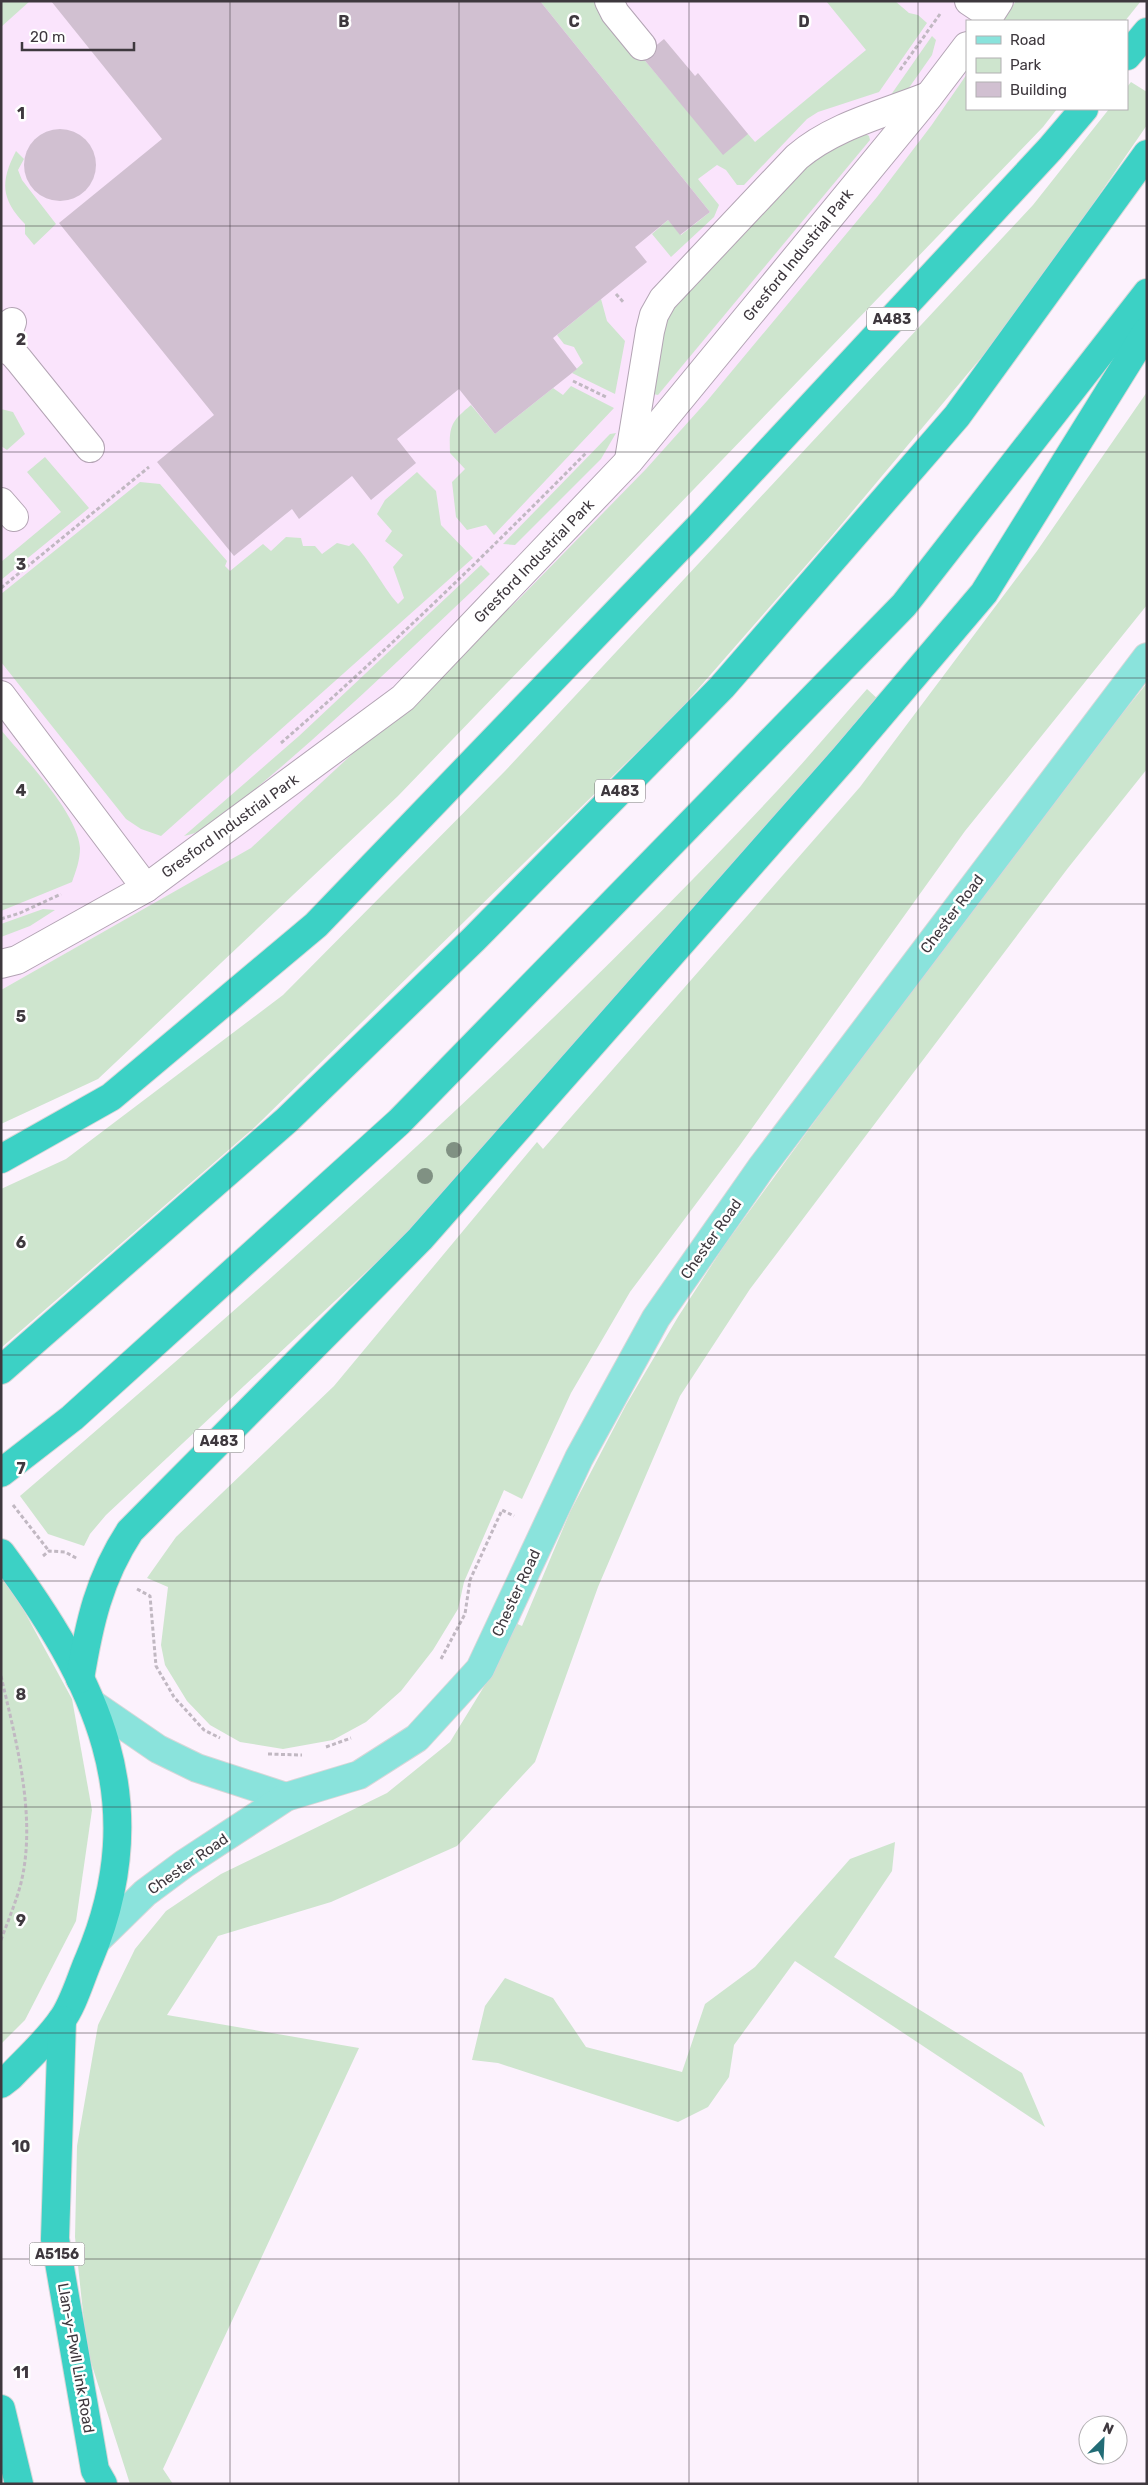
<svg xmlns="http://www.w3.org/2000/svg" width="1148" height="2485" viewBox="0 0 1148 2485" font-family="Rubik,sans-serif">
<style>
.built{fill:#fae4fc}
.green{fill:#cee5ce}
.building{fill:#d1c0d1}
.lines{fill:none;stroke-linecap:round;stroke-linejoin:round}
.minor-casing{stroke:#b3a4b4;stroke-width:30}
.major-casing{stroke:#d8d7d8;stroke-width:30}
.highway-casing{stroke:#d8d7d8;stroke-width:30}
.path{stroke:#c1b8c2;stroke-width:3;stroke-dasharray:4 2.5;stroke-linecap:butt}
.minor{stroke:#fff;stroke-width:28}
.major{stroke:#8ae3dc;stroke-width:28}
.highway{stroke:#3cd1c5;stroke-width:28}
.tree{fill:#809183}
.grid{fill:none;stroke:#3e383e;stroke-width:1;stroke-opacity:0.55}
.labels{text-anchor:middle;dominant-baseline:central;stroke-width:5;stroke-linejoin:round;paint-order:stroke}
.shield{fill:#fff;stroke:#787478;stroke-width:1}
.shield-label{font-size:14px;font-weight:bold;fill:#3e383e}
.street-label{font-size:15px;fill:#3e383e;stroke:#fff}
.grid-label{font-size:16px;text-anchor:middle;font-weight:bold;fill:#3e383e;stroke:#fff;stroke-width:5;stroke-linejoin:round;paint-order:stroke}
</style>
<rect width="100%" height="100%" fill="#fcf2fd"/>
<path class="built" d="M1,1H1036L1024,21H967V109L930,183L323,808L1,990Z"/>
<g class="green">
<path d="M1,1H30L1,27Z"/>
<path d="M540,1H602L642,57L673,94L748,134L755,142L866,50L826,1H895L909,13L918,15L927,23L879,92L818,112L807,119L744,185H737L726,170L717,165L698,179L719,205L714,217L671,257L652,234L668,220L681,235L710,212Z"/>
<path d="M1016,1H1141L1125,21H1002Z"/>
<path d="M932,36L936,40L932,55L906,92L888,99Z"/>
<path d="M967,74V109H1057L1043,127L398,796L98,1079L1,1124V990L251,848L518,600L646,469L707,401L877,197L931,126Z"/>
<path d="M1131,82L1147,92V125L1016,316L830,538L677,713L255,1127L1,1348V1189L66,1159L283,995L505,771L1033,205L1109,109H1127V87Z"/>
<path d="M866,134L869,136L870,140L658,395L653,394L664,318L819,151Z"/>
<path d="M16,151L24,159L18,170L22,180L56,224L34,245L25,234V224C1,199 0,182 16,151Z"/>
<path d="M601,299L607,321L625,341L615,394L572,373L583,363L574,347L564,344L557,335Z"/>
<path d="M571,386L614,408L494,535L486,525L467,530L456,517L452,482L465,469L450,453C449,425 451,422 471,405L495,434L553,388L563,395Z"/>
<path d="M1147,392V605L965,831L740,1145L630,1292L571,1393L522,1499L504,1490L464,1582L458,1609L433,1650L401,1691L366,1722L333,1740L283,1749L240,1742L210,1725L187,1701L165,1665L161,1645L168,1587L147,1578L176,1537L334,1386L537,1142L543,1149L860,787L1037,551Z"/>
<path d="M1,409L13,412L25,434L7,450L1,446Z"/>
<path d="M616,433L601,459L515,545L503,544L610,434Z"/>
<path d="M45,457L89,508L1,580V562L61,512L27,472Z"/>
<path d="M417,472L436,491L441,525L473,558L161,836L141,829L126,819L1,662V594L140,482L160,484L227,561L225,566L230,571L263,544L271,551L286,537L301,538L303,546H315L322,554L337,543L349,546L353,543C371,561 381,585 398,604L404,598L393,567L403,555L385,541L392,531L377,514L385,500Z"/>
<path d="M481,565L490,574C417,643 344,714 267,779C242,800 217,829 184,836L299,736Z"/>
<path d="M1147,683V769L1068,868L750,1289L680,1396L598,1587L535,1762L457,1846L331,1902L218,1936L167,2015L359,2048L163,2469L173,2484H130L87,2350L75,2237L77,2146L98,2025L135,1949L166,1911L221,1874L387,1793L450,1742L488,1680L513,1622L522,1626L570,1512L626,1405L678,1317L724,1246L1016,845Z"/>
<path d="M867,689L880,701L483,1158L397,1243L106,1515L90,1534L84,1546L48,1534L20,1496C281,1272 542,1043 777,791C808,758 837,723 867,689Z"/>
<path d="M1,730C24,758 78,813 80,848C80,860 76,871 72,882L1,911Z"/>
<path d="M43,909L55,910L30,926L1,937V924Z"/>
<path d="M1,1576L16,1596L72,1699L92,1810L76,1921L25,2020L1,2044Z"/>
<path d="M895,1842L892,1871L834,1957L1022,2073L1045,2127L795,1961L734,2045L729,2077L708,2107L678,2122L498,2063L472,2060L485,2006L505,1978L553,1998L586,2047L682,2072L705,2004L755,1967L850,1859Z"/>
</g>
<g class="building">
<path d="M51,1H540L710,212L680,235L668,220L635,247L647,262L553,338L577,369L495,434L459,389L397,439L416,463L371,500L352,476L299,519L292,509L234,556L157,462L214,415L59,223L162,139Z"/>
<path d="M664,39L695,76L698,73L748,134L723,155L642,57Z"/>
<circle cx="60" cy="165" r="36"/>
</g>
<g class="lines">
<g class="minor-casing">
<g id="minor">
<path d="M609,1L615,13L642,46"/>
<path d="M969,1L990,15L999,1"/>
<path d="M1,348L12,352L19,360L90,448"/>
<path d="M3,348L12,322"/>
<path d="M629,460L650,331L654,315L663,299L797,157C833,126 883,114 926,97"/>
<path d="M1,502L14,517"/>
<path d="M1,695L146,888"/>
<path d="M1,964L17,960L146,888L403,698L629,461L929,96L967,46"/>
</g>
</g>
<g class="major-casing">
<g id="major">
<path d="M94,1705L158,1749L197,1768L286,1797"/>
<path d="M97,1940L145,1893L184,1864L286,1797L359,1775L417,1738L480,1669L579,1458L656,1318L761,1168L1147,657"/>
</g>
</g>
<g class="highway-casing">
<g id="highway">
<path d="M1127,56L1147,32"/>
<path d="M1,1159L111,1097L316,925L698,528L1050,149L1084,109"/>
<path d="M1,1370L287,1120L474,939L722,687L957,416L1147,154"/>
<path d="M1,1473L72,1418L399,1122L904,605L1147,293"/>
<path d="M1,1553C96,1681 156,1801 89,1959C81,1977 73,2006 61,2021C47,2041 27,2059 10,2077L1,2084"/>
<path d="M80,1679C89,1624 99,1578 130,1531L420,1239L844,758L984,593L1147,331"/>
<path d="M62,2020L55,2239L95,2470L103,2484"/>
<path d="M1,2409L19,2484"/>
</g>
</g>
<g class="path">
<path d="M900,70L940,14"/>
<path d="M616,294L624,303"/>
<path d="M573,381L606,397"/>
<path d="M1,588L149,467"/>
<path d="M281,743C387,651 487,553 586,453"/>
<path d="M1,919L20,913L61,894"/>
<path d="M13,1505L49,1551"/>
<path d="M43,1556L49,1551L65,1552L78,1559"/>
<path d="M137,1589L150,1596L156,1666L174,1697L204,1730L220,1738"/>
<path d="M441,1659L465,1614L470,1580L502,1510L514,1516"/>
<path d="M1,1676C16,1741 37,1817 21,1883C16,1902 8,1921 1,1940"/>
<path d="M326,1747L351,1738"/>
<path d="M268,1754L302,1755"/>
</g>
<use href="#minor" class="minor"/>
<use href="#major" class="major"/>
<use href="#highway" class="highway"/>
</g>
<g class="tree">
<circle cx="454" cy="1150" r="8"/>
<circle cx="425" cy="1176" r="8"/>
</g>
<path class="grid" d="M230,1V2484M459,1V2484M689,1V2484M918,1V2484M1,226H1147M1,452H1147M1,678H1147M1,904H1147M1,1130H1147M1,1355H1147M1,1581H1147M1,1807H1147M1,2033H1147M1,2259H1147"/>
<g class="labels">
<g class="shield">
<rect x="867" y="307.5" width="50" height="23" rx="4"/>
<rect x="595" y="779.5" width="50" height="23" rx="4"/>
<rect x="194" y="1429.5" width="50" height="23" rx="4"/>
<rect x="29.5" y="2242.5" width="55" height="23" rx="4"/>
</g>
<g class="shield-label">
<text x="892" y="319">A483</text>
<text x="620" y="791">A483</text>
<text x="219" y="1441">A483</text>
<text x="57" y="2254">A5156</text>
</g>
<g class="street-label">
<text transform="translate(798 255) rotate(-51)">Gresford Industrial Park</text>
<text transform="translate(534 561) rotate(-46)">Gresford Industrial Park</text>
<text transform="translate(230 826) rotate(-36)">Gresford Industrial Park</text>
<text transform="translate(952 914) rotate(-53)">Chester Road</text>
<text transform="translate(711 1239) rotate(-55)">Chester Road</text>
<text transform="translate(516 1593) rotate(-65)">Chester Road</text>
<text transform="translate(188 1864) rotate(-35)">Chester Road</text>
<text transform="translate(76 2358) rotate(80)">Llan-y-Pwll Link Road</text>
</g>
</g>
<g class="grid-label">
<text x="344" y="27">B</text>
<text x="574" y="27">C</text>
<text x="804" y="27">D</text>
<text x="21" y="119">1</text>
<text x="21" y="345">2</text>
<text x="21" y="570">3</text>
<text x="21" y="796">4</text>
<text x="21" y="1022">5</text>
<text x="21" y="1248">6</text>
<text x="21" y="1474">7</text>
<text x="21" y="1700">8</text>
<text x="21" y="1926">9</text>
<text x="21" y="2152">10</text>
<text x="21" y="2378">11</text>
</g>
<rect width="1148" height="2485" fill="none" stroke="#3e383e" stroke-width="5"/>
<rect x="966" y="20" width="162" height="90" fill="#ffffff" stroke="#b2afb2"/>
<rect x="976" y="36" width="25" height="8" fill="#8ae3dc" stroke="#b2afb2"/>
<text x="1010" y="45" font-size="15" fill="#3e383e">Road</text>
<rect x="976" y="58" width="25" height="15" fill="#cee5ce" stroke="#b2afb2"/>
<text x="1010" y="70" font-size="15" fill="#3e383e">Park</text>
<rect x="976" y="82" width="25" height="15" fill="#d1c0d1" stroke="#b2afb2"/>
<text x="1010" y="95" font-size="15" fill="#3e383e">Building</text>
<g transform="translate(1103 2440) rotate(24)"><circle r="24" fill="#ffffff" stroke="#b2afb2"/>
<path d="M0-4L9 19L0 12L-9 19Z" fill="#226c76"/>
<text y="-8" font-size="14" font-weight="bold" text-anchor="middle" fill="#3e383e">N</text>
</g>
<path d="M22 42v8h112v-8" fill="none" stroke="#3e383e" stroke-width="2.5"/>
<text x="30" y="42" font-size="15" fill="#3e383e" stroke="#ffffff" stroke-width="4" paint-order="stroke">20 m</text>
</svg>
